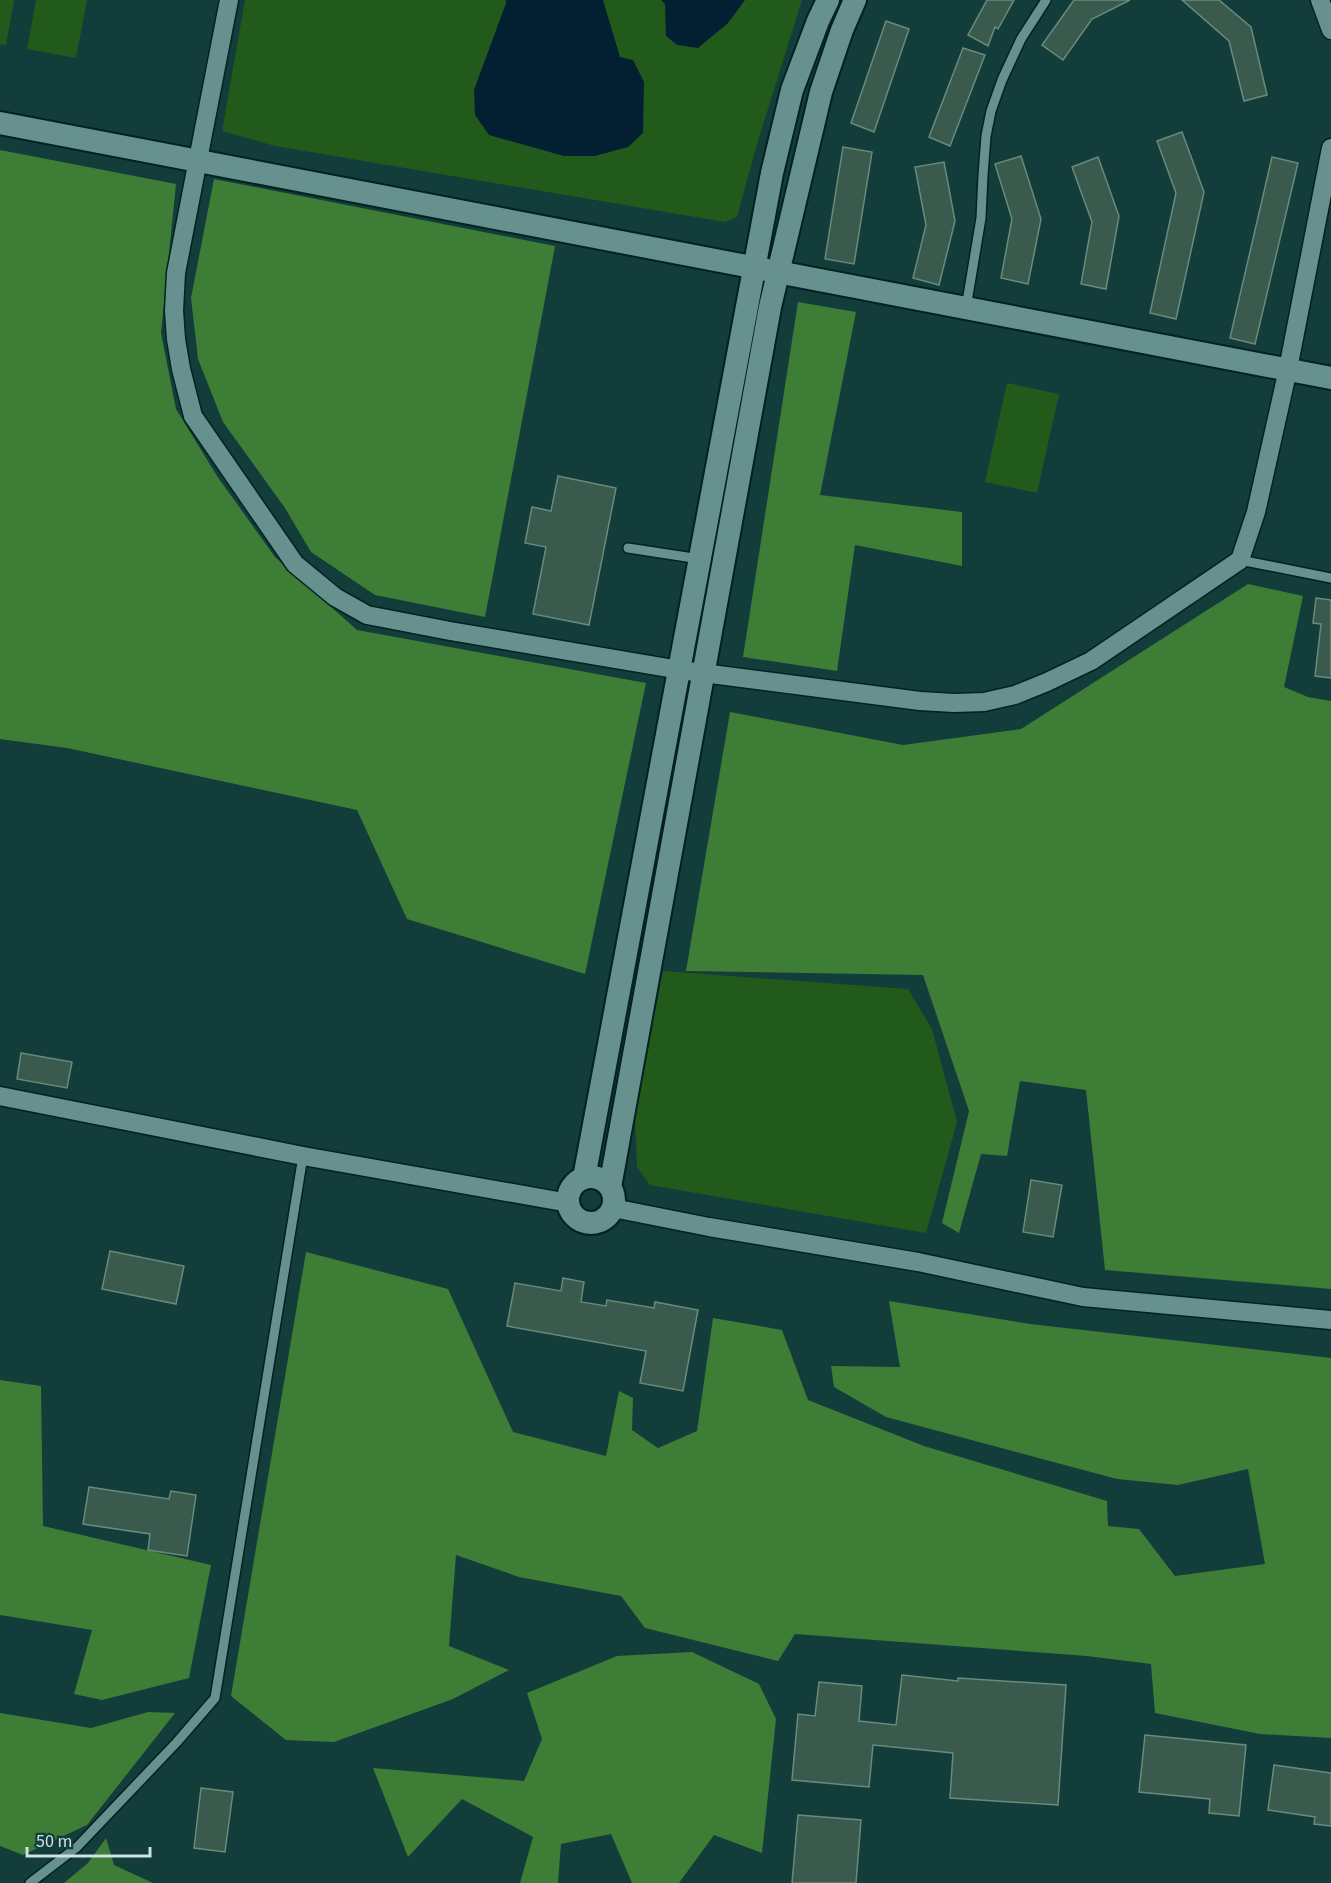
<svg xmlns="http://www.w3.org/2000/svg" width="1331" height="1883" viewBox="0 0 1331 1883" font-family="'Source Sans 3',sans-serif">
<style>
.green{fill:#225a1c}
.forest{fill:#3d7d36}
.water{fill:#032032}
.building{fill:#395a4c;stroke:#688b7b;stroke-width:1.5}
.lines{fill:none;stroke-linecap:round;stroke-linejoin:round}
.service-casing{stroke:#032221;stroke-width:12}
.minor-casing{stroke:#032221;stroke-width:21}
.tertiary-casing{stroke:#032221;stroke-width:26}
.service{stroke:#67918e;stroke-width:9}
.minor{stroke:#67918e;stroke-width:18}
.tertiary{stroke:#67918e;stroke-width:22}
</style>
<rect width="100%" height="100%" fill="#133d3b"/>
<g class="green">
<path d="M0,0H14L6,45L0,44Z"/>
<path d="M36,0H87L76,58L27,49Z"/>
<path d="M245,0H802L757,144L737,217L725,222L275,146L222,131Z"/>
<path d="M1007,383L1059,394L1037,493L985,482Z"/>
<path d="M663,971L908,989L932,1029L957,1122L926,1233L650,1185L637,1167L635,1115Z"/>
</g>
<g class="forest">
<path d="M0,150L176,184L161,333L176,409L217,476L275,557L357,630L646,683L585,974L407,919L357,810L67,748L0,739Z"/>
<path d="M214,179L555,246L485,617L375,595L311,552L285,508L223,422L198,359L191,298Z"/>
<path d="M798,302L856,312L820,495L962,512V566L855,545L837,671L743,657Z"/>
<path d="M1248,584L1303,596L1284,687L1308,697L1331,701V1289L1105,1270L1086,1090L1020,1081L1007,1156L981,1154L959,1233L942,1223L969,1111L923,975L686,971L730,712L903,745L1021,729Z"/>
<path d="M306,1252L448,1289L513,1432L606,1456L619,1391L633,1398L632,1430L658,1448L697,1431L713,1318L782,1330L808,1400L924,1446L1107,1501L1108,1526L1139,1529L1175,1576L1265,1564L1248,1469L1178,1485L1117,1479L886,1417L834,1387L831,1366L900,1367L889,1301L1030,1324L1331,1358V1738L1260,1734L1155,1713L1151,1664L1087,1656L795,1634L778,1661L645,1628L621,1596L519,1577L456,1555L449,1646L509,1670L453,1699L334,1742L286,1740L231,1696Z"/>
<path d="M0,1380L41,1386L43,1526L211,1565L189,1678L102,1700L74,1694L92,1630L0,1615Z"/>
<path d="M692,1652L759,1684L776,1719L762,1853L714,1835L679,1883H632L611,1834L561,1844L558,1883H520L533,1837L462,1799L408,1857L373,1768L524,1781L542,1739L527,1693L617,1656Z"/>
<path d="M148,1712L175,1713L87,1825L23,1855L0,1846V1713L91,1728Z"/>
<path d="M106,1838L114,1865L153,1883H64L88,1863Z"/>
</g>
<g class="water">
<path d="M506,0H603L620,57L633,60L644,82L643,133L628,147L595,156H564L489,135L475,115L474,90L506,3Z"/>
<path d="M661,0H745L728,23L698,48L677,45L666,36L665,4Z"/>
</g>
<g class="building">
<path d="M987,0H1014L998,29L995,27L988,46L968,35Z"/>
<path d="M1074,0H1130L1092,19L1063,60L1042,45Z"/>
<path d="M1182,0H1219L1251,27L1267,95L1244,101L1229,41Z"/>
<path d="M886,21L909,29L874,132L851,123Z"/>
<path d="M963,48L985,55L950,146L929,137Z"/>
<path d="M1182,132L1204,192L1176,319L1150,313L1176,193L1157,141Z"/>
<path d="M843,147L872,152L854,264L825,259Z"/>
<path d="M1021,156L1041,219L1028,284L1001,278L1012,219L995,164Z"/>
<path d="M1098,157L1119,216L1106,289L1081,284L1092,222L1072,167Z"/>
<path d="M1272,157L1298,163L1255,344L1230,338Z"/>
<path d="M944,162L955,221L939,285L913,278L926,225L915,167Z"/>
<path d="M558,476L616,488L589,625L533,614L546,547L525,543L532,507L551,511Z"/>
<path d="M1316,598L1331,600V678L1315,676L1321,624L1313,623Z"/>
<path d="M21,1053L72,1062L67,1088L17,1079Z"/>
<path d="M1031,1180L1062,1185L1053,1237L1023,1232Z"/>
<path d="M110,1251L184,1266L176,1304L102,1289Z"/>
<path d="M563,1278L584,1282L581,1302L606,1306L607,1300L654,1308L655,1302L698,1310L683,1391L640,1383L646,1351L507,1326L515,1283L561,1291Z"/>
<path d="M89,1487L169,1499L171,1491L196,1495L187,1556L148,1550L150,1534L83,1524Z"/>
<path d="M902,1675L958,1681V1678L1066,1685L1058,1805L950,1798L953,1753L873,1745L869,1787L792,1780L798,1714L815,1716L819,1682L862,1686L859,1721L896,1725Z"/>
<path d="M1145,1735L1246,1745L1239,1816L1209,1813L1210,1799L1139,1792Z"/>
<path d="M1274,1765L1331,1773V1826L1314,1824L1315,1817L1268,1810Z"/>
<path d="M201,1788L233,1792L225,1852L194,1848Z"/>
<path d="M798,1815L861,1820L856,1883H792Z"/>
</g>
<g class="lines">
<g class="service-casing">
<g id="service">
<path d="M966,308L981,218L983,175L986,136L991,111L1002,80L1021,39L1046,0"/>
<path d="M628,548L700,559"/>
<path d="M1240,560L1331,578"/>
<path d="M30,1883L77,1847L177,1742L215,1698L303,1156"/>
</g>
</g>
<g class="minor-casing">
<g id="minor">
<path d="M229,0L176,273L174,311L176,339L181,369L193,416L295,564L335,597L367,615L450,631L680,670L920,701L954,703L984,702L1015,695L1047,682L1091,661L1240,560L1256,512L1288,369L1331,148"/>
<path d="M1320,0L1331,30"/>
<path d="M0,1096L303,1156L569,1203"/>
<path d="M613,1208L709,1227L918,1262L1083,1297L1331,1320"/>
</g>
</g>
<g class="tertiary-casing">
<g id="tertiary">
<path d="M0,123L1331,378"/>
<circle cx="591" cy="1200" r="23"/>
<path d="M584,1178L772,173L792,90L818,21L828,0"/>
<path d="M610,1187L770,307L821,92L842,30L855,0"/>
</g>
</g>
<use href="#service" class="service"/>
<use href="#minor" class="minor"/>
<use href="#tertiary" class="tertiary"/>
</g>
<path d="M27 1847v9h123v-9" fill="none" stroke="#cde2e1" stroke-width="3"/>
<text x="36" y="1847" font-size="18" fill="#cde2e1" stroke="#133d3b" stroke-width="4.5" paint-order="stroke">50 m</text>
</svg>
